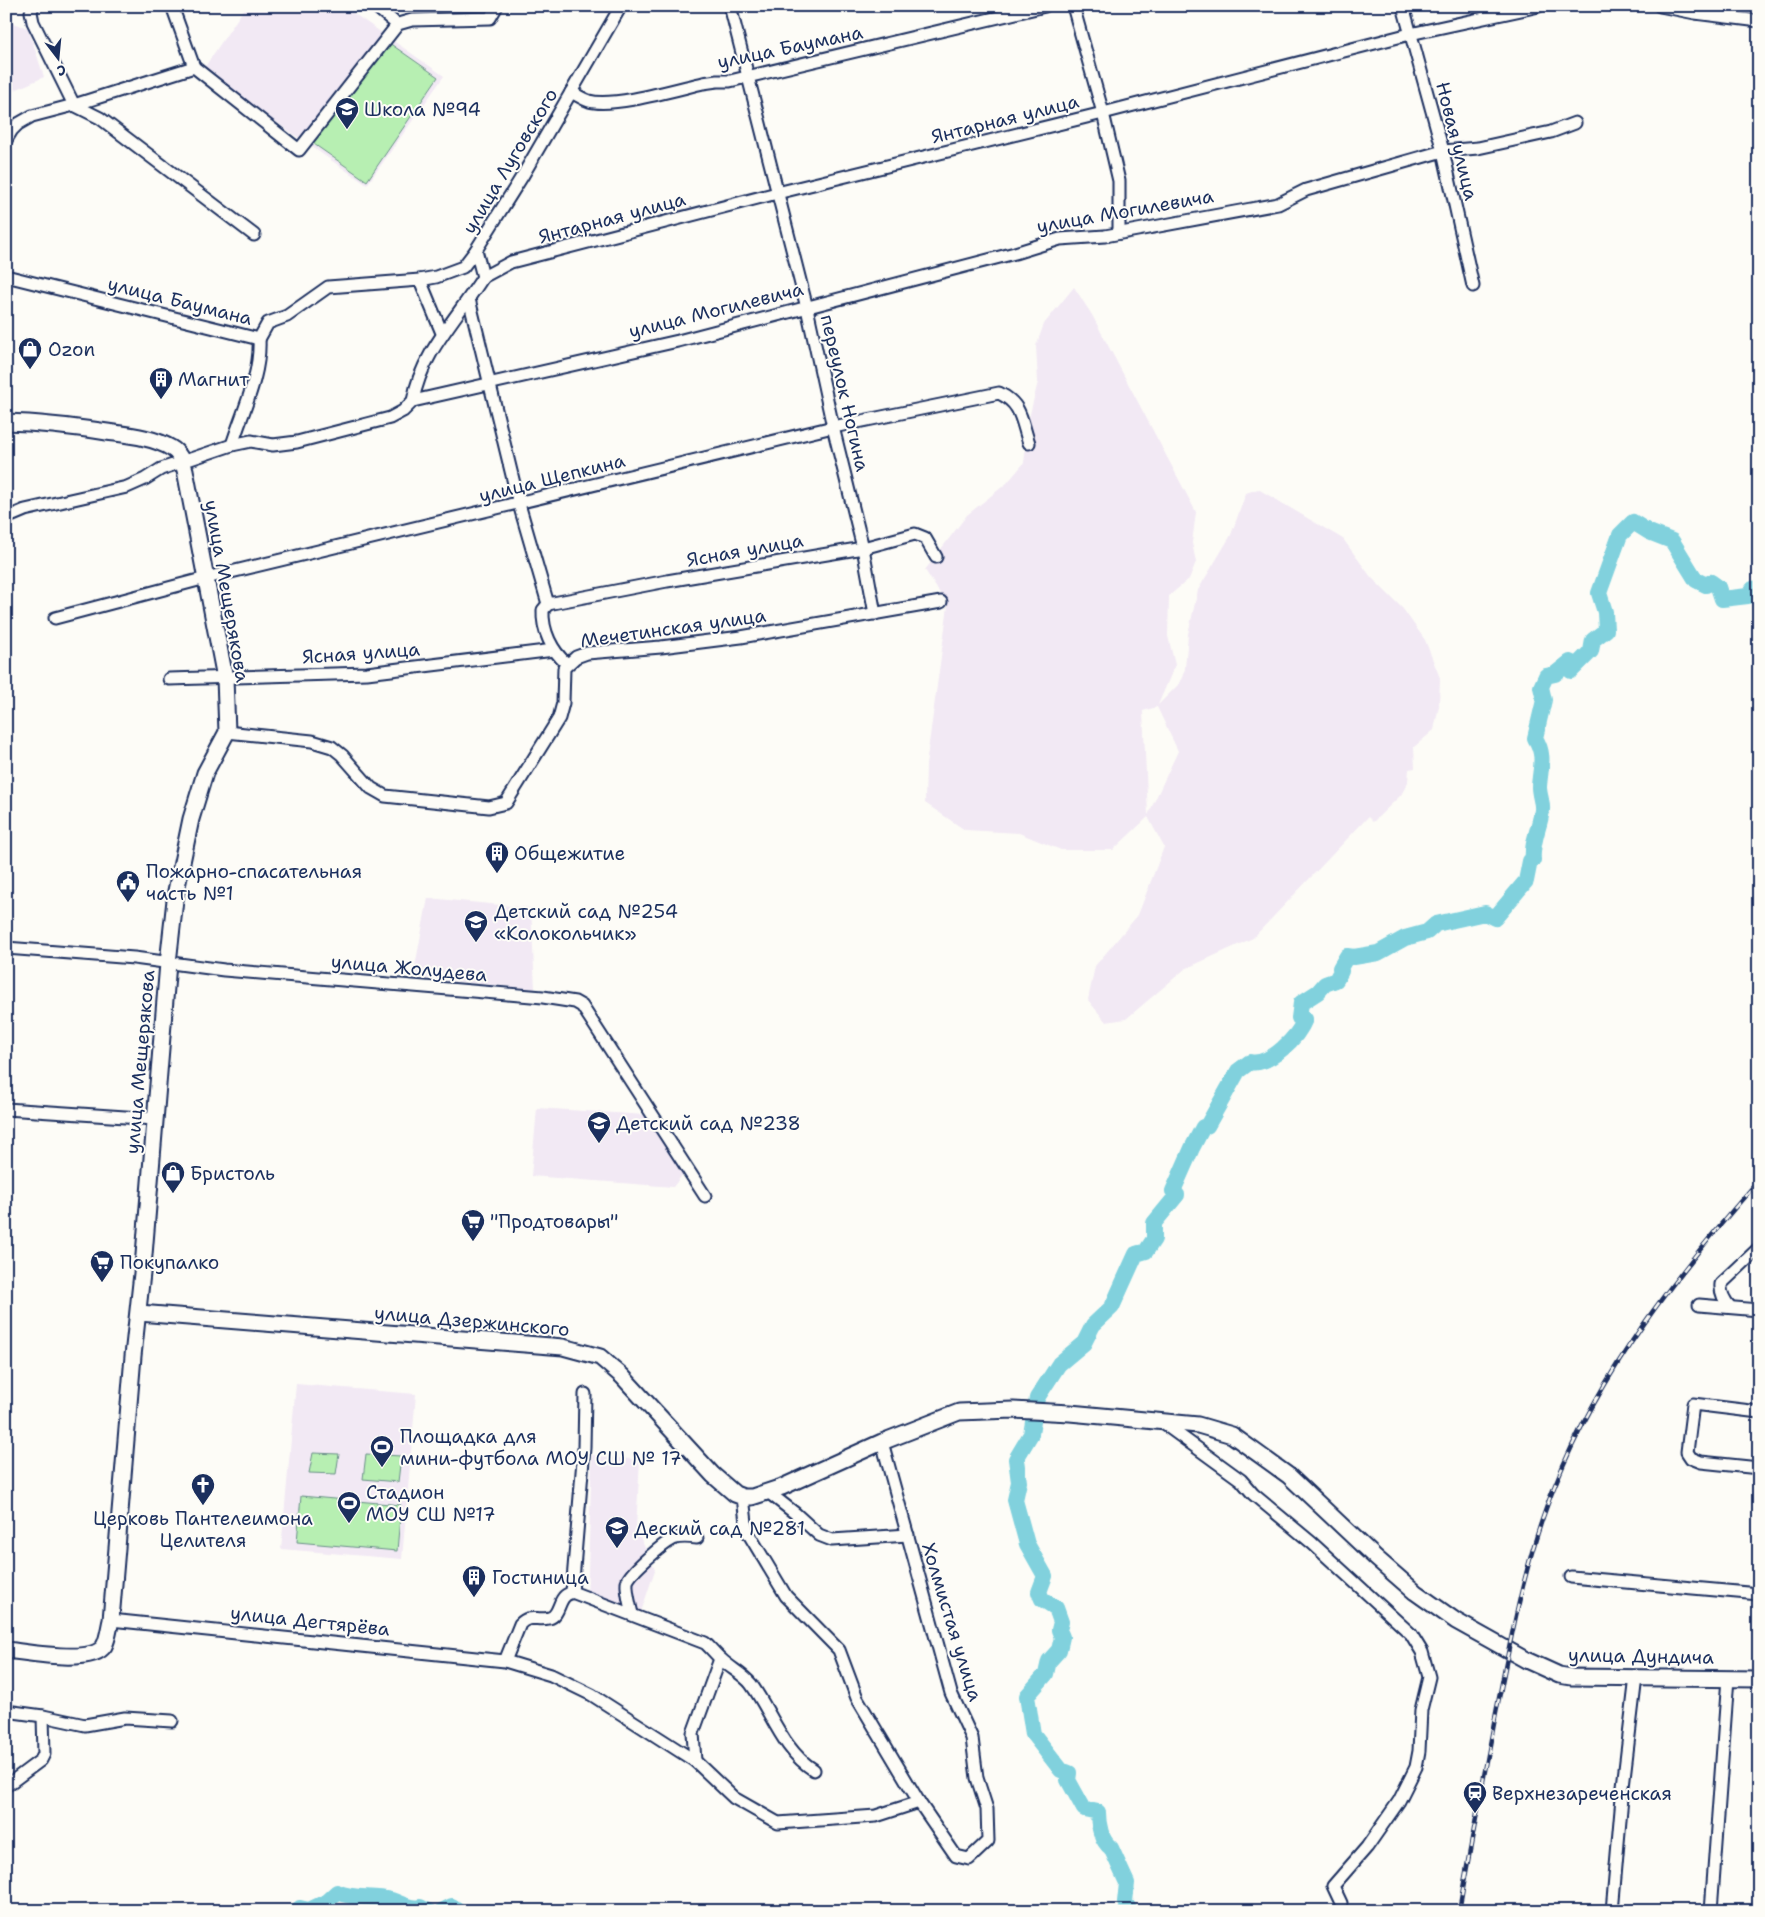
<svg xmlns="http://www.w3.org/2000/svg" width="1765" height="1917" viewBox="0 0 1765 1917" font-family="'Shantell Sans',sans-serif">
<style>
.built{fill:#f2e9f4;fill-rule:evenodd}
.green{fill:#b7efb2;stroke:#698f88}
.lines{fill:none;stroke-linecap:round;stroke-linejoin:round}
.river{stroke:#81d1dd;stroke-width:16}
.street-casing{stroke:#1b2f5e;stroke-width:15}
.secondary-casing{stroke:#1b2f5e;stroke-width:19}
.street{stroke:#fdfcf7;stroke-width:11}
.secondary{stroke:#fdfcf7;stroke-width:15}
.rail-casing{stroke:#1b2f5e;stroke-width:4.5}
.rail{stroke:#fdfcf7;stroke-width:2.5;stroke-dasharray:8;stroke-linecap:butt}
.labels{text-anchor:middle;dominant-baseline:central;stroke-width:4;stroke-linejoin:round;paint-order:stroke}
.street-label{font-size:19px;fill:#1b2f5e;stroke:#fdfcf7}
.poi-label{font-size:19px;fill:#1b2f5e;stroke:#fdfcf7;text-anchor:start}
</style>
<rect width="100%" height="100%" fill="#fdfcf7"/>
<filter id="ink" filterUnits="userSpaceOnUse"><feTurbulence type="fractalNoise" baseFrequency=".02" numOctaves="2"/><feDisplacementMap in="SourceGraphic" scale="10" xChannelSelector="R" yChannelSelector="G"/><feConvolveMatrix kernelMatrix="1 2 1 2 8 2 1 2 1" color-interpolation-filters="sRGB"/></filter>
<g filter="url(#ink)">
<g class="built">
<path d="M246,6H343L444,76L367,185L202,71Z"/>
<path d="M6,21L28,28L44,77L6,94Z"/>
<path d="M1074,287L1092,315L1196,512L1192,543L1196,562L1189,579L1169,596L1168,636L1175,665L1158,705L1180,683L1185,669L1188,634L1198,590L1231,535L1246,493L1258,489L1343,539L1371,577L1403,609L1425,640L1440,678L1439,706L1434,730L1414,747L1415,768L1409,769L1408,782L1401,795L1373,822L1368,817L1253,938L1185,969L1126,1019L1106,1022L1088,1000L1095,966L1138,915L1164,847L1148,817L1113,850H1061L1019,833L965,830L925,803L926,765L948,606L925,570L967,515L1007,483L1024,463L1029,418L1038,382L1036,346L1044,324ZM1157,707L1178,751L1148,815L1143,711Z"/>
<path d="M428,898L531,908L535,989L413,977Z"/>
<path d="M537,1108L646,1115L683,1174L673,1187L531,1176Z"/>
<path d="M296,1384L416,1394L402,1559L281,1549Z"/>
<path d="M592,1455L640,1460L636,1528L655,1570L641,1612L587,1600Z"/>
</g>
<g class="green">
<path d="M382,38L438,77L367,181L311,142Z"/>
<path d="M313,1453L339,1454L336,1474L309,1473Z"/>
<path d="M366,1454L401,1456L398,1482L363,1479Z"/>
<path d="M301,1496L401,1505L397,1551L297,1542Z"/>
</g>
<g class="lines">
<g class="river">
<path d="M297,1911L300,1908L309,1910L326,1902L337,1892C354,1900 372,1895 391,1900C401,1903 409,1910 420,1907L428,1911"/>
<path d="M442,1911L452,1906L459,1911"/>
<path d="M1130,1911L1125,1902L1127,1883L1111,1848C1101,1841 1098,1824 1098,1812L1084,1809L1068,1780L1069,1773L1061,1770L1033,1734L1027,1696L1046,1674L1049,1661L1059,1650L1062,1637L1059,1630L1061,1622L1056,1608L1042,1599L1039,1592L1045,1576L1027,1544L1015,1500L1019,1482L1016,1459L1031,1434L1037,1398L1059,1364L1084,1343L1093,1325L1112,1307L1136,1254L1146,1251L1154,1239V1223L1177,1195L1173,1191L1192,1148L1203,1127L1207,1126L1238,1071L1250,1062C1270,1066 1298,1037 1305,1019L1299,1018L1301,1003L1318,992L1325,984L1336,980L1341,971L1340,968L1347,956L1354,957L1378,953L1405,938L1427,932L1436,924L1485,913L1495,918L1526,881L1530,861L1533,860C1531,843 1540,827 1542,810C1543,803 1539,795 1539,787C1540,768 1546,756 1535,738L1544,700L1541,687L1546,676L1555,674L1570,662L1571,671L1591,651L1593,640L1606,630L1605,612L1599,593L1620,535L1633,522L1649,532L1672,541L1696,580L1706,585L1711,582L1718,587L1722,599L1748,596L1753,589L1759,588"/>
</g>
<g class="street-casing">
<g id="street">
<path d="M33,6L31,12L33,22L74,105L100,118L254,235"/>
<path d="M172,6L194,67"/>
<path d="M375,6L393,21"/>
<path d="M730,6L807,308L833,427L863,548L875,614"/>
<path d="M1073,6L1103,113L1119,181V233"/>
<path d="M1403,6L1443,151L1473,286"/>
<path d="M1660,6L1695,13L1759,21"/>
<path d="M571,92C577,95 583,99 589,101C613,108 677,89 703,83L717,81H730L1045,6"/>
<path d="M6,140L12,130L18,124L32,116L74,105L194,67L299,150L398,24L412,20L490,18L497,6"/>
<path d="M6,276L259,339L268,323L287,316L328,287L420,280L442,333"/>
<path d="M483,277L511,262L777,193L1103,113L1410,34L1539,6"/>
<path d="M420,280L436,277L463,267L476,250"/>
<path d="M469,299L519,504L548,604"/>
<path d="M413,401C421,353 458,317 483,277L476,250L523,175L621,6"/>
<path d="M232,445C243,410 261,375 259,339"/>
<path d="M6,518L25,510L127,487L145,479L161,469L232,445L251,441L273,445L297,442L390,418L403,411L413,401L678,341L1015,253L1060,239L1105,236L1278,204L1306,190L1443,151L1478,148L1551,132L1575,123"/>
<path d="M548,604L667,581L863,548L915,534L925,538L936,557"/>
<path d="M548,604L543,610C542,631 552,651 567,664"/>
<path d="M55,618L206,578L833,427L999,393C1022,404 1021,420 1029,443"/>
<path d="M169,679L367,673L554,650"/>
<path d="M227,732L312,741L332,747L342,755L371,788L385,796L489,807L506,803L559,718L563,703L564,668L576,657L587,653L661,647L741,637L941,602"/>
<path d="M6,948L134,958L224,970L543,997L575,1002L582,1006L705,1196"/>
<path d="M6,1109L155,1119"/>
<path d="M1699,1305L1759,1310"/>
<path d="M1730,1307C1724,1300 1720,1293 1721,1284L1759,1248"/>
<path d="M585,1394L584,1448L572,1592L705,1643C711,1648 715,1654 721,1659C730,1668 743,1674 751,1684C772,1713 783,1751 814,1770"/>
<path d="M1759,1412L1693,1404L1687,1452L1691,1458L1701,1462L1759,1468"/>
<path d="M1160,1421L1241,1480L1253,1494L1312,1543L1411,1634L1422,1652L1429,1677L1421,1710L1419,1751L1416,1767L1399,1801L1367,1847L1333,1886L1341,1903"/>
<path d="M768,1492L796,1514L819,1535L832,1540L908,1535"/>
<path d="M743,1497L747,1531L786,1596L839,1650L857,1698L919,1802L956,1856L969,1859L988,1841L987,1809L977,1778L972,1738L951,1693L882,1442"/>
<path d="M1571,1577L1759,1594"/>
<path d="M632,1614C630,1605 626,1591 627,1582C630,1572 663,1544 673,1539C680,1536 689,1537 697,1538"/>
<path d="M111,1620L505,1661L551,1675L592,1695L695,1761L734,1798L778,1823L876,1816L919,1802"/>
<path d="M505,1661L520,1624C529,1614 537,1621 549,1618C559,1616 558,1602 565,1596C567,1594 569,1594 572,1592"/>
<path d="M6,1711L43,1716L85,1725L125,1718L172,1721"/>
<path d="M695,1761L693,1733L720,1659"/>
<path d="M6,1786L41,1760L44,1754L43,1716"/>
<path d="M1612,1911L1623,1786L1636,1677"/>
<path d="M1711,1911L1728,1678"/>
</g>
</g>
<g class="secondary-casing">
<g id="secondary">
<path d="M6,422C40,423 74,427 107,432C128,435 153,437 171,448C180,453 182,461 185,470L225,678L227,732L205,773L191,819L176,891L168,963L144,1255L133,1356L111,1620C109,1628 108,1639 104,1646C92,1665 26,1652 6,1650"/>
<path d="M139,1313L563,1347L600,1357L622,1376L713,1475L735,1494L743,1497H752L782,1487L882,1442L959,1412L1013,1410L1070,1413L1198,1425L1232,1435L1289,1476L1376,1558L1415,1592L1456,1621L1526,1660L1559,1675L1571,1677L1759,1679"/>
</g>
</g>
<use href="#street" class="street"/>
<use href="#secondary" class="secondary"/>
<g class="rail-casing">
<path id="rail" d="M1459,1911C1471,1843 1484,1776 1497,1708C1512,1633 1526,1556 1555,1485C1601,1370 1678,1272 1759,1180"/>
</g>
<use href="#rail" class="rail"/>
</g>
</g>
<defs>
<g id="school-pin" transform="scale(1.25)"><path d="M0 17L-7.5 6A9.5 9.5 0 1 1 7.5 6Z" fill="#1b2f5e" stroke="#fdfcf7"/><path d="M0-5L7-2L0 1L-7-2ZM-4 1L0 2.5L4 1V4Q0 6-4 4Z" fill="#fff"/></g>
<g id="shop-pin" transform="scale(1.25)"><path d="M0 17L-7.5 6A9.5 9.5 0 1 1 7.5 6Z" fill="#1b2f5e" stroke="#fdfcf7"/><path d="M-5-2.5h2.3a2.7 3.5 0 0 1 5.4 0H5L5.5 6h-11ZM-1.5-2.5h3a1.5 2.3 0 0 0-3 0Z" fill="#fff"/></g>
<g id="building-pin" transform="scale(1.25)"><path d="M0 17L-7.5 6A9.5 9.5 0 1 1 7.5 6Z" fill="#1b2f5e" stroke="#fdfcf7"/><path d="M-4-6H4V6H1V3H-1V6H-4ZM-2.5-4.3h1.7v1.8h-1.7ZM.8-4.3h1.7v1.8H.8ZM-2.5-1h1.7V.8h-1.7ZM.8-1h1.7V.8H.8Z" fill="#fff"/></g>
<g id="civic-pin" transform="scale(1.25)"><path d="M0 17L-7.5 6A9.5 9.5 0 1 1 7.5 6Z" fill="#1b2f5e" stroke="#fdfcf7"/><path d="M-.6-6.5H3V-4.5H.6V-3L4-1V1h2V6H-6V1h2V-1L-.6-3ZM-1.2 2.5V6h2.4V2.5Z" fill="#fff"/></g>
<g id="supermarket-pin" transform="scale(1.25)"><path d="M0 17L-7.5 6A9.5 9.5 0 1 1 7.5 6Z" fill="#1b2f5e" stroke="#fdfcf7"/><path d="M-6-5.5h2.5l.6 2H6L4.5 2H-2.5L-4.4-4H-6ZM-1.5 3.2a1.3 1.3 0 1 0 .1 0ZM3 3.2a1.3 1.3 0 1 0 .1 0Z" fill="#fff"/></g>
<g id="stadium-pin" transform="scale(1.25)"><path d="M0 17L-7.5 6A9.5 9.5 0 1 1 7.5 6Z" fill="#1b2f5e" stroke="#fdfcf7"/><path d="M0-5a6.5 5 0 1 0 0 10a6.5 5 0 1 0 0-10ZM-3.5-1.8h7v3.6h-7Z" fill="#fff"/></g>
<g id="church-pin" transform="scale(1.25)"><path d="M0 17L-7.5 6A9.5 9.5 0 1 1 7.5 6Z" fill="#1b2f5e" stroke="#fdfcf7"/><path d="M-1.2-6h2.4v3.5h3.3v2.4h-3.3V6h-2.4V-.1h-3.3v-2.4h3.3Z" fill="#fff"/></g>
<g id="station-pin" transform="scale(1.25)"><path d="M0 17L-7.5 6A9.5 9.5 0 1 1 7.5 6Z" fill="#1b2f5e" stroke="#fdfcf7"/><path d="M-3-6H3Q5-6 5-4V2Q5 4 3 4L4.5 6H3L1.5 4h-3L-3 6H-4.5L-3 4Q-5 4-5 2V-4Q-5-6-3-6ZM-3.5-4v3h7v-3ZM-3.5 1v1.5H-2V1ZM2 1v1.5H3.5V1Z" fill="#fff"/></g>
</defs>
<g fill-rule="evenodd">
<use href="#school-pin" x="347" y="109"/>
<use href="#shop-pin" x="30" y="349"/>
<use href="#building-pin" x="161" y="379"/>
<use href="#building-pin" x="497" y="853"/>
<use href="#civic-pin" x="128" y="882"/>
<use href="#school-pin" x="476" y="922"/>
<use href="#school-pin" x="599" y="1123"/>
<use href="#shop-pin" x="173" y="1173"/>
<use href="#supermarket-pin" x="473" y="1221"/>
<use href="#supermarket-pin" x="102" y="1262"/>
<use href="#stadium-pin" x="382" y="1447"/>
<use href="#church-pin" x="203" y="1485"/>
<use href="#stadium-pin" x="349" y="1503"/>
<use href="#school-pin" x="617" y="1528"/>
<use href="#building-pin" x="474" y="1577"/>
<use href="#station-pin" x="1475" y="1793"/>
</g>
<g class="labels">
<g class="street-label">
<text transform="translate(790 47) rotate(-12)">улица Баумана</text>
<text transform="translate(1005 119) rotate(-14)">Янтарная улица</text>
<text transform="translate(1457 141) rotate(76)">Новая улица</text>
<text transform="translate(510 161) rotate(-59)">улица Луговского</text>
<text transform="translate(1125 211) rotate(-10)">улица Могилевича</text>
<text transform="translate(612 218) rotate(-15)">Янтарная улица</text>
<text transform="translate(180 301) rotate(14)">улица Баумана</text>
<text transform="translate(716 310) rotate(-14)">улица Могилевича</text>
<text transform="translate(845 393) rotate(77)">переулок Ногина</text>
<text transform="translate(552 478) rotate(-14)">улица Щепкина</text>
<text transform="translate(745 550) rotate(-10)">Ясная улица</text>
<text transform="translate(227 591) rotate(80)">улица Мещерякова</text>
<text transform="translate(673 628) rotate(-8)">Мечетинская улица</text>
<text transform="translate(361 653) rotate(-4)">Ясная улица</text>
<text transform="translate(409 968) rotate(5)">улица Жолудева</text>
<text transform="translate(140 1062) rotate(-85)">улица Мещерякова</text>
<text transform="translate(472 1321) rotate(5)">улица Дзержинского</text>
<text transform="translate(310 1621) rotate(6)">улица Дегтярёва</text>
<text transform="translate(952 1622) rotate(73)">Холмистая улица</text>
<text transform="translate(1641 1656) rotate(1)">улица Дундича</text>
</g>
<g class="poi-label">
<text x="364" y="109">Школа №94</text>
<text x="48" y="349">Ozon</text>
<text x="178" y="379">Магнит</text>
<text x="514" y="853">Общежитие</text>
<text x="146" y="871">Пожарно-спасательная<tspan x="146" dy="22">часть №1</tspan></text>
<text x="494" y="911">Детский сад №254<tspan x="494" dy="22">«Колокольчик»</tspan></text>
<text x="616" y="1123">Детский сад №238</text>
<text x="190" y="1173">Бристоль</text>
<text x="490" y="1221">"Продтовары"</text>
<text x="120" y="1262">Покупалко</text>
<text x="400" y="1436">Площадка для<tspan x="400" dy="22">мини-футбола МОУ СШ № 17</tspan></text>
<text x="366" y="1492">Стадион<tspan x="366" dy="22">МОУ СШ №17</tspan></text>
<text x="203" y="1518" text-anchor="middle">Церковь Пантелеимона<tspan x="203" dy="22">Целителя</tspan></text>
<text x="634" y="1528">Деский сад №281</text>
<text x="492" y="1577">Гостиница</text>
<text x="1492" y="1793">Верхнезареченская</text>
</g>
</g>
<rect width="1765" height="1917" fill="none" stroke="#fdfcf7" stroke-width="25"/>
<rect x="12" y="12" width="1740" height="1892" fill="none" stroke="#1b2f5e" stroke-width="2" filter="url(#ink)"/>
<g transform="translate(58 58) rotate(164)" stroke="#fdfcf7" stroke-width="4" paint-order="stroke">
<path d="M0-4L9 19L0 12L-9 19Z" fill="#1b2f5e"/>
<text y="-8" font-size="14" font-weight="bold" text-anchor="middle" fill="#1b2f5e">С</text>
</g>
</svg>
